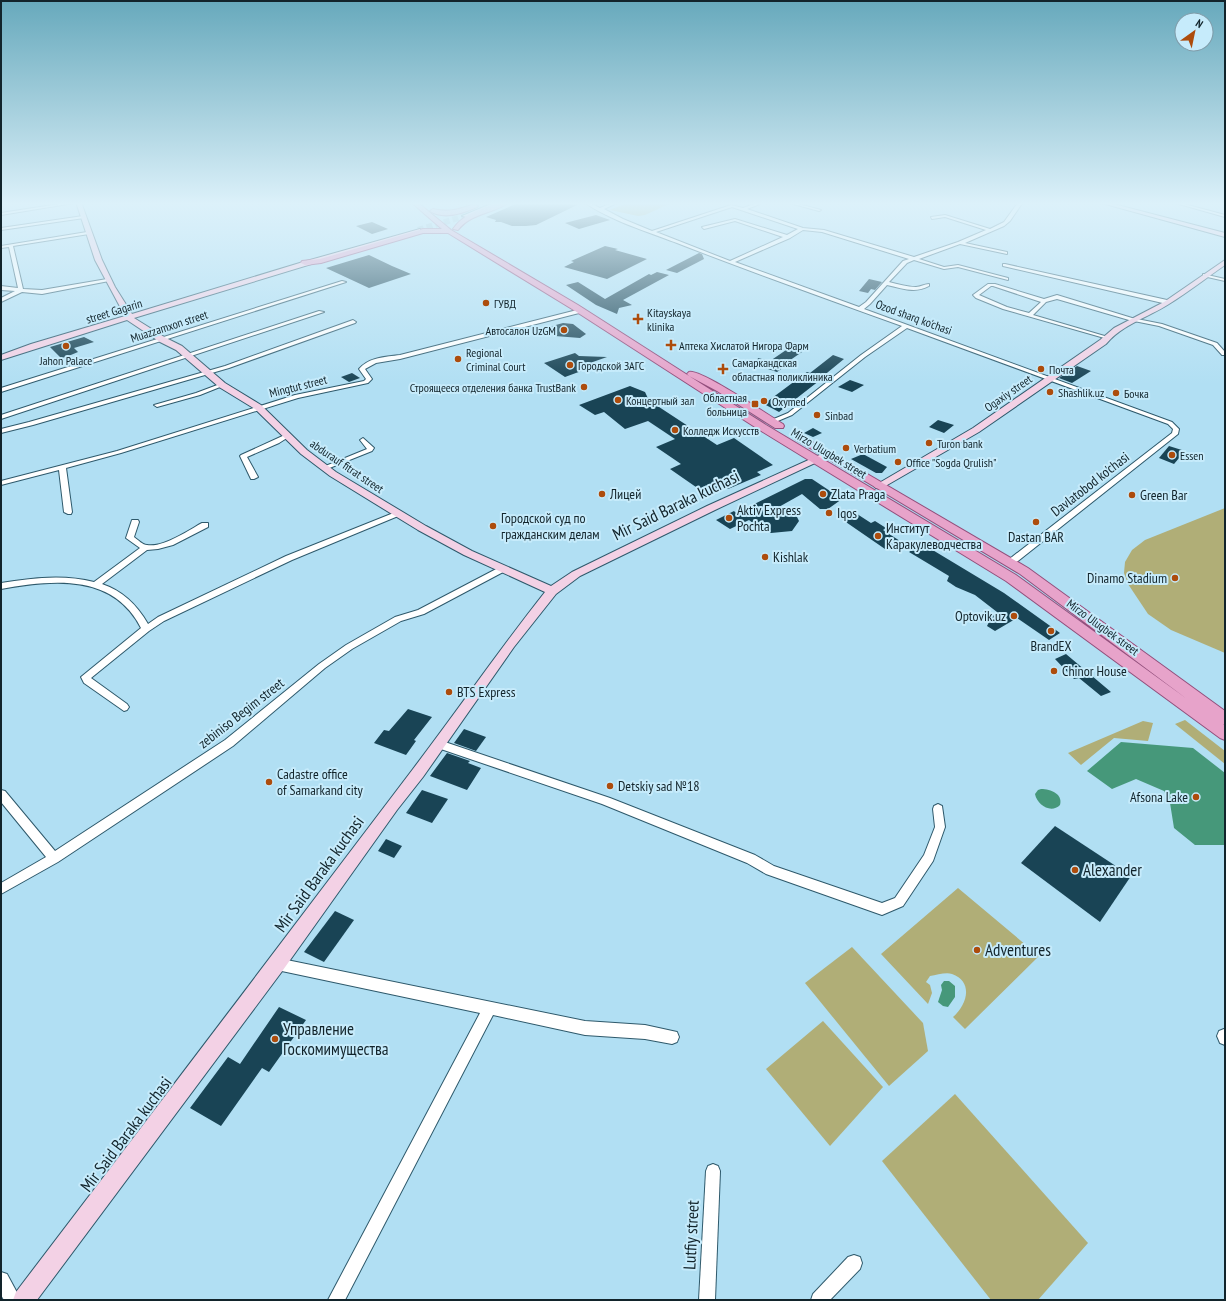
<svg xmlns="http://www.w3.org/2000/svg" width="1226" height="1301" viewBox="0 0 1226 1301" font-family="'PT Sans Narrow',sans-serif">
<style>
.green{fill:#b0ae77}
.water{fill:#46987a}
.building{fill:#194455}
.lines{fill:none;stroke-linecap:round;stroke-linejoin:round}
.secondary-tunnel{stroke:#91bacb;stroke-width:6;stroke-dasharray:6 3;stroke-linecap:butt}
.street-casing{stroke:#2e596b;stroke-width:2}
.secondary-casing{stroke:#2e596b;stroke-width:2}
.primary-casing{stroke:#924f7c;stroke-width:2}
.street{fill:#fff;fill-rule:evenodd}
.secondary{fill:#f3d1e5;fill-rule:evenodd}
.primary{fill:#e7a3ca;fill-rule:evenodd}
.poi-dot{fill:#ad4c0c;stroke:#c6ebfb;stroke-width:1.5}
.labels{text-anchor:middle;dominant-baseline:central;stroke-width:4;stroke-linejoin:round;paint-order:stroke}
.far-poi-label{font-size:12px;fill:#12242b;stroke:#c6ebfb;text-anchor:start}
.far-street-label{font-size:12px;fill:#12242b;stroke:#c6ebfb}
.street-label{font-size:14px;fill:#12242b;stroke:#c6ebfb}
.poi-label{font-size:14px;fill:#12242b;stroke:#c6ebfb;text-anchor:start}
.near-street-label{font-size:17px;fill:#12242b;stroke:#c6ebfb}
.near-poi-label{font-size:17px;fill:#12242b;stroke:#c6ebfb;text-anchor:start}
</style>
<rect width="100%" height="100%" fill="#b1dff3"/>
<g class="green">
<path d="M629,202H660L669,204L645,215L638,216L610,210Z"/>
<path d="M1225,508V653L1171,630L1148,614L1128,584L1124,573L1125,562L1132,550L1145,540Z"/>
<path d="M1185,720L1225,751V764L1175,724Z"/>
<path d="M1143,721L1153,723L1148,741L1114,738L1081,765L1068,753Z"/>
<path d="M958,888L1039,956L965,1029L953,1017C967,1005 974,982 952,974C946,972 937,975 930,976L926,982L930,985L932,993L928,1004L881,954Z"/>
<path d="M852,947L923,1023L928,1051L889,1086L805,983Z"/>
<path d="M823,1021L883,1087L830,1146L766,1069Z"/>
<path d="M955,1094L1088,1243L1038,1300H991L882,1161Z"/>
</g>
<g class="water">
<path d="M1121,742L1193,748L1225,773V845H1195L1174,828L1170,803L1164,791L1136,779L1112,789L1087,771Z"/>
<path d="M1041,789C1051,789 1063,794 1060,805C1051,814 1037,805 1035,794L1038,790Z"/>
<path d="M944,981H949L955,986V997L948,1007L943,1006L938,1002L942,990L941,985Z"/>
</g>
<g class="building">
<path d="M520,202H560L577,205L536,225L526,226H512L501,222H495L496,220L486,217Z"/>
<path d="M596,215L610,220L579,229L565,223Z"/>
<path d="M372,222L388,229L372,234L356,226Z"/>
<path d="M605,246L618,249L615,250L647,259L607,279L564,267L574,262L571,261Z"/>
<path d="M699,253L702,254L704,259L677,273L666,270Z"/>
<path d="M369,255L392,266L411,274L369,288L326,268Z"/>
<path d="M657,272L669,275L623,300L632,305L619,308L617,314L596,305L566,285L578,282L605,299L649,274L651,275Z"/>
<path d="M869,279L882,282L875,290L871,289L868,293L859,291Z"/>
<path d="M563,323L573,324L586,334L580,338L555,336L545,328Z"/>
<path d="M84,337L94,342L74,348L78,352L66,357L61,358L50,347Z"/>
<path d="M789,348L802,352L783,365L785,366L777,372L756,365L758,358L770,361Z"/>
<path d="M575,353L579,356L607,357L590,363L595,366L565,377L544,363Z"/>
<path d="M833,355L844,359L822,377H824L779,412L764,404L807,372L810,373Z"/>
<path d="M1077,366L1091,371L1072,383L1059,378Z"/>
<path d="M352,373L360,378L349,382L341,377Z"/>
<path d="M850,380L864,385L852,392L838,387Z"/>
<path d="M630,386L645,392L652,407L656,405L717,445L734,438L773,465L757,472L761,475L728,489L723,486L706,494L670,469L681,464L656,447L675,439L648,421L625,429L604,412L595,415L579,405Z"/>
<path d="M938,420L954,425L944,433L929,427Z"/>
<path d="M813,428L822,433L813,437L804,433Z"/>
<path d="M1169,446L1185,451L1174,464L1159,458Z"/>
<path d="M863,454L887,467L882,473H876L851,459Z"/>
<path d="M805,479H812L842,499L828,509H820L802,494L777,508L797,517L799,521L792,531L771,533L758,527L749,520L730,529L716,520L734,511L736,513Z"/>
<path d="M854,512L871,523L875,521L886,528L883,530L900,541L885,549L840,518Z"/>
<path d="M921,543L1004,593L1060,633L1049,640L1017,618L995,631L987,626L989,622V618L997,612L975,595L956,587L947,581L949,576L909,552Z"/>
<path d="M1066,654L1111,692L1101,696L1079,678L1074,679L1055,659Z"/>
<path d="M408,709L432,717L414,740L416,741L406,755L374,743L384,730L389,731Z"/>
<path d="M464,729L486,737L476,751L454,743Z"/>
<path d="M447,753L470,761L468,763L481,768L467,790L430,776Z"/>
<path d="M422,790L448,799L432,823L406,813Z"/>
<path d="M1055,826L1131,876L1100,922L1021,863Z"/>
<path d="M386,839L402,846L394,858L378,851Z"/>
<path d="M335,911L354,920L324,962L304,952Z"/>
<path d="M279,1007L306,1020L269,1072L262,1068L221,1126L190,1108L228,1057L240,1064Z"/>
</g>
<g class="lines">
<path class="secondary-tunnel" d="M418,230L465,216"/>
<g class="street-casing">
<g id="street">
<path d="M72,202H80L1,215V213Z"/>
<path d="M584,202H588L600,208L614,202H619L604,209L623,219L652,231L731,205L743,208L760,202H765L747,209L803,228L824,230L914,257L958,242L986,230L945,217L932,219L931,217L945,215L990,229L1004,222L1017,204L1019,202H1023L1010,221L1004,226L965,243L1007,252V254L960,244L919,259L944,267L958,265L1008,278V280L958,267L944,269L914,260L907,263L889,282C898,284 907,287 916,287C921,287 924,284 929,284V286C915,294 901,288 887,285L870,304L864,309L1172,422L1179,429L1178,434L1018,561L1008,565L1005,564L1004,562L1012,557L1172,433L1173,429L1168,424L907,328L865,357L792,415L773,423H769V421L788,413L861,355L902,326C827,299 751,272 677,243C648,232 607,219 584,202ZM732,207L798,229L787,235L735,219L702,227L704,229L735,221L783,237L730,261L656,232ZM803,230L822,232L909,259L903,261L866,302L859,307L735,262L790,238Z"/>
<path d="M786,202H791L821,210L819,211Z"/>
<path d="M1172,202H1177L1225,215V217Z"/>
<path d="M1217,202H1225V204L1218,203Z"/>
<path d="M83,216L84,218L1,230V228Z"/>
<path d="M87,232L89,234L13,246L23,289L42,290L107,279L109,280V281L42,294L22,292L1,302V298L15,291L1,290V286L18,288L9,247L1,248V246Z"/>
<path d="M1005,264L1167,300L1170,302L1167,304L1003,266V264Z"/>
<path d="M1203,274L1225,279V281L1203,276Z"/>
<path d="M342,281L346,282L1,392V388Z"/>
<path d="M988,284H995L1044,299L1057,295L1132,318L1162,324L1217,343L1225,352V355H1222L1213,345L1159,326L1129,320L1057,299L1046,302L1033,315L1108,337V339L1003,309L976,298L973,295ZM991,286H993L1041,302L1029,313L1007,307L979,295Z"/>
<path d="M581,309L584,311L583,312L400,359L376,363L365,369L372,379L368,383L298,398L121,453L66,468L72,512L71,514H68L64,512L59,470L1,485V481L117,451L295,395L364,381L366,379L359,369C369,357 386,357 400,355Z"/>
<path d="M319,311L324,312L1,419V415Z"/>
<path d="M353,320L356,322L355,323L229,368L33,425L1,433V429L29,422L225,366Z"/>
<path d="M220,384L225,385L200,395L157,407L154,405L196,393Z"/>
<path d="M287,434L290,436L279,443L247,457L258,477L254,479H251L240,456L241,455Z"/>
<path d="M363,438L373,447L374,448L372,451L327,469H323V467L367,449L360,440Z"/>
<path d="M396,512H399L403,514L292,560L164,621L149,631L91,678L127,704L129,707L127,710L124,711L84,683L81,677L141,628C113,573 53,580 1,589V583C31,578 64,574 94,582L140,548L126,538L132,520H138L139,522L134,537C138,540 143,545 147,545C163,548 189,530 202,523H208V527L173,545L158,549L147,550L102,584C123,591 137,605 148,624L158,617L286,556Z"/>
<path d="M502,566L506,569L505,571L424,614L401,621L352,649L325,668L233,746L58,862L1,894V883L46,857L1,802V790L5,791L55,851L225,740L319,664L346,645L395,617L418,610Z"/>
<path d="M439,740L610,798L755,855L774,866L882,903L895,898L924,855L935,827L933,809L934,806L938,804L942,806L945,827L933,861L903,906L882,915L766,874L747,863L602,804L435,747L434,744L435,741Z"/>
<path d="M277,958L585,1021L645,1025L677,1032L679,1037L677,1042L672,1044L645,1039L585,1035L493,1015L345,1300H328L480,1013L277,970L273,968L271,964L273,960Z"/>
<path d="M1224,1029L1225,1030V1045L1220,1043L1217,1036L1219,1031Z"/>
<path d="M713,1164L718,1166L720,1171L715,1300H699L706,1171L708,1166Z"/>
<path d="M854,1255L860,1257L862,1263L860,1269L830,1300H811L813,1294L848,1257Z"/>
<path d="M1,1272L7,1274L21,1300H4L1,1295Z"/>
</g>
</g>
<g class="secondary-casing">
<g id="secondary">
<path d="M76,202H81L102,260L115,287L132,314L303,262L420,229V231L134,318L166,338L182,346L225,383L261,405L307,450L336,472L426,526L472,551L551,586L572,572L707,506L824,453L827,452L832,455L715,510L580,576L556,594L514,647L423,777L397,810L283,970L37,1300H13L16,1292C149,1118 281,943 413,769C458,710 499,650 545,592L464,555L418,530L330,476L301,454L255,409L219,387L176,350L160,342L127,320L1,360V355L31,344L125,316L95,260Z"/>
<path d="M496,202H503L467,217L462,216Z"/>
<path d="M1098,202H1106L1225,233V237Z"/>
<path d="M1225,260V265C1206,278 1188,292 1169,304C1147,318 1123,324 1106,344L979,432L882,488H876L874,486L973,428L1100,340L1114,328L1164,302Z"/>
</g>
</g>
<g class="primary-casing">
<g id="primary">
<path d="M411,202H417L451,230L578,305L689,376L687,374L689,372C701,369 768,415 783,424L784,426L783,428H775L717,391L689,376L766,425L1016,575L1187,699L1020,574L795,439L800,436L804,437L1028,568L1225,711V725L1223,724L1225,726V740L1220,738L1006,581L758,429L572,309L448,233H423L321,263L305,265L301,263L302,261L320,259L423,229H442Z"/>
<path d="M501,202H509C494,214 472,212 458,230L453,229C464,213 484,208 501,202Z"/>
<path d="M475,204L478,206L477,207C464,213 443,220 430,211L433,209C449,213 460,209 475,204Z"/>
</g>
</g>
<use href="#street" class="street"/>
<use href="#secondary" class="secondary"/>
<use href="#primary" class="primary"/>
</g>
<linearGradient id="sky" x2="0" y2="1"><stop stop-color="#67a9bc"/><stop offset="0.53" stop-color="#dcf1fa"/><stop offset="1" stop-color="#dcf1fa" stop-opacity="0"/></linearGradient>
<rect width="1226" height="384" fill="url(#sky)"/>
<g class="poi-dot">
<circle cx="486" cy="303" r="4"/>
<path d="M636 313h4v4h4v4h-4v4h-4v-4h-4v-4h4z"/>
<circle cx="564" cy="330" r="4"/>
<path d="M669 339h4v4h4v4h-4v4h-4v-4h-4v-4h4z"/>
<circle cx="66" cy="346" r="4"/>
<circle cx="458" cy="359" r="4"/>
<circle cx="570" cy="365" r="4"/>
<path d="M721 363h4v4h4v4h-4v4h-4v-4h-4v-4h4z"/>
<circle cx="1041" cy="369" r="4"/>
<circle cx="584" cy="387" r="4"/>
<circle cx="1050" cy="392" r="4"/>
<circle cx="1116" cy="393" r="4"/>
<circle cx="618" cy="400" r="4"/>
<circle cx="764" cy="401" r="4"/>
<rect x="751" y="400" width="8" height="8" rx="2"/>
<circle cx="817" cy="415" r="4"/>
<circle cx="675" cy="430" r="4"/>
<circle cx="929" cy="443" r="4"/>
<circle cx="846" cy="448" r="4"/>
<circle cx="1172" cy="455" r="4"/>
<circle cx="898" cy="462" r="4"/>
<circle cx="602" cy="494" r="4"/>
<circle cx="823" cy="494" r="4"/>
<circle cx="1132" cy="495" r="4"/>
<circle cx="829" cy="513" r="4"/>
<circle cx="729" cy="518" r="4"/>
<circle cx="1036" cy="522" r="4"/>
<circle cx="493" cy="526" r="4"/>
<circle cx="878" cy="536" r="4"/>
<circle cx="765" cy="557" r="4"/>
<circle cx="1175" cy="578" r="4"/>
<circle cx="1014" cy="616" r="4"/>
<circle cx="1051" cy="631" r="4"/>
<circle cx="1054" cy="671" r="4"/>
<circle cx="449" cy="692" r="4"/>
<circle cx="269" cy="782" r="4"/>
<circle cx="610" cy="786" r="4"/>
<circle cx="1196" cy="797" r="4"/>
<circle cx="1075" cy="870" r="4"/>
<circle cx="977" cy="950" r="4"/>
<circle cx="275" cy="1039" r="4"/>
</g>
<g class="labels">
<g class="far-poi-label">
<text x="494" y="303">ГУВД</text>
<text x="647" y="312">Kitayskaya<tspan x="647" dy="14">klinika</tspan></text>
<text x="556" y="330" text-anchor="end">Автосалон UzGM</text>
<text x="679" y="345">Аптека Хислатой Нигора Фарм</text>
<text x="466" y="352">Regional<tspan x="466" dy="14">Criminal Court</tspan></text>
<text x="66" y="360" text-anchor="middle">Jahon Palace</text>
<text x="732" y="362">Самаркандская<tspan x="732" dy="14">областная поликлиника</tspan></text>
<text x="578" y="365">Городской ЗАГС</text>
<text x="1049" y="369">Почта</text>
<text x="576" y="387" text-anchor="end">Строящееся отделения банка TrustBank</text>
<text x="1058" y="392">Shashlik.uz</text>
<text x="1124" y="393">Бочка</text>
<text x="747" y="397" text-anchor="end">Областная<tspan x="747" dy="14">больница</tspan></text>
<text x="626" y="400">Концертный зал</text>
<text x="772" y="401">Oxymed</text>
<text x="825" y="415">Sinbad</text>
<text x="683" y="430">Колледж Искусств</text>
<text x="937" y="443">Turon bank</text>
<text x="854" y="448">Verbatium</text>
<text x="1180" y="455">Essen</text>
<text x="906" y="462">Office "Sogda Qrulish"</text>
</g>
<g class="far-street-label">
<text transform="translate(114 311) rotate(-17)">street Gagarin</text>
<text transform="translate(914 317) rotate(20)">Ozod sharq ko'chasi</text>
<text transform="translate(169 326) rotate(-18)">Muazzamxon street</text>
<text transform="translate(298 386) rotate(-14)">Mingtut street</text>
<text transform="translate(1008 393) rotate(-35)">Ogaxiy street</text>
<text transform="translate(829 453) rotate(31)">Mirzo Ulugbek street</text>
<text transform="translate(347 466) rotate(34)">abdurauf fitrat street</text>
<text transform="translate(1103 627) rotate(36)">Mirzo Ulugbek street</text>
</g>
<g class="street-label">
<text transform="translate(1090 484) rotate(-38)">Davlatobod ko'chasi</text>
<text transform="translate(241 713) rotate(-38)">zebiniso Begim street</text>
</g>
<g class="poi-label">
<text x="610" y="494">Лицей</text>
<text x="831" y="494">Zlata Praga</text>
<text x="1140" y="495">Green Bar</text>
<text x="737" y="510">Aktiv Express<tspan x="737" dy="16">Pochta</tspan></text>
<text x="837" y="513">Iqos</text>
<text x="501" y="518">Городской суд по<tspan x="501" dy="16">гражданским делам</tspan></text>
<text x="886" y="528">Институт<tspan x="886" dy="16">Каракулеводчества</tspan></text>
<text x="1036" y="537" text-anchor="middle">Dastan BAR</text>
<text x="773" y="557">Kishlak</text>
<text x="1167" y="578" text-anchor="end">Dinamo Stadium</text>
<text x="1006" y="616" text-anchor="end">Optovik.uz</text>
<text x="1051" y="646" text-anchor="middle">BrandEX</text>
<text x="1062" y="671">Chinor House</text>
<text x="457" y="692">BTS Express</text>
<text x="277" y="774">Cadastre office<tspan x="277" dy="16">of Samarkand city</tspan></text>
<text x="618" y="786">Detskiy sad №18</text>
<text x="1188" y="797" text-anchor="end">Afsona Lake</text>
</g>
<g class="near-street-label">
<text transform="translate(676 505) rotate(-26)">Mir Said Baraka kuchasi</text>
<text transform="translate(319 874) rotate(-54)">Mir Said Baraka kuchasi</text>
<text transform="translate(126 1134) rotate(-53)">Mir Said Baraka kuchasi</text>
<text transform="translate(691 1235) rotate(-87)">Lutfiy street</text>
</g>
<g class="near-poi-label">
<text x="1083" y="870">Alexander</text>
<text x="985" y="950">Adventures</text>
<text x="283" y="1029">Управление<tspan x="283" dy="20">Госкомимущества</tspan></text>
</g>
</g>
<rect width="1226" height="1301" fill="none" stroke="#12242b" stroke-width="4"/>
<g transform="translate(1194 32) rotate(33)"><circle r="19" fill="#c6ebfb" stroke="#7e9ba8"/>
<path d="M0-3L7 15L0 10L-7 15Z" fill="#ad4c0c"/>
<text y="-6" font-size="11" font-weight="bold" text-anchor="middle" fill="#12242b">N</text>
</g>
</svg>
